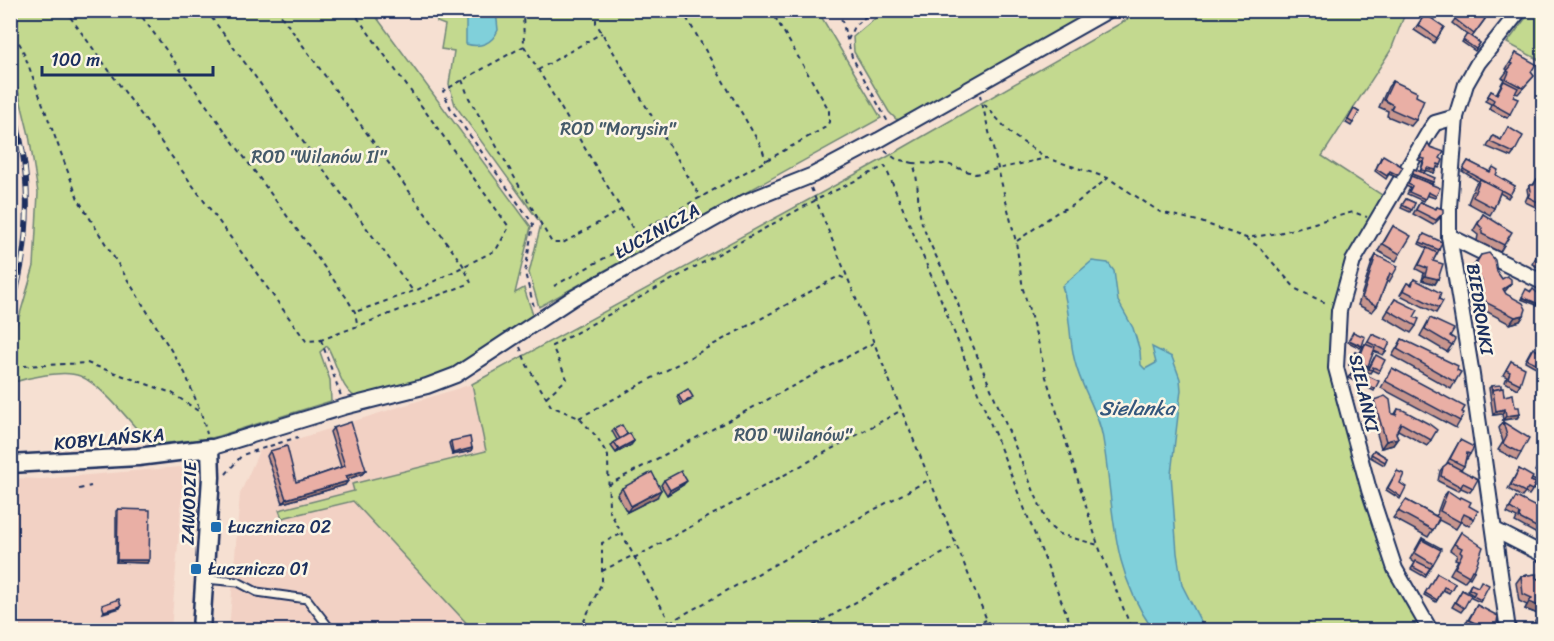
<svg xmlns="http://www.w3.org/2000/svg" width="1554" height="641" viewBox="0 0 1554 641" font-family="Sriracha,sans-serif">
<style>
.built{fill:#f2d1c4}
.green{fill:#c3d98f;stroke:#6f8476;stroke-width:1.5}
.water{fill:#80d0da;stroke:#5890a8;stroke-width:1.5}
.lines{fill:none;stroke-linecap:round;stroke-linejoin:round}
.service-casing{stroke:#1b2f5e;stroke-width:11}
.minor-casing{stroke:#1b2f5e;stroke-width:18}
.tertiary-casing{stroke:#1b2f5e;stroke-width:21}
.path{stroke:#1b2f5e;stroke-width:2;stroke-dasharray:4.5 4.5;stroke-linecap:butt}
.service{stroke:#fcf5e5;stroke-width:7}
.minor{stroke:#fcf5e5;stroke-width:14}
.tertiary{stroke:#fcf5e5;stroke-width:16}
.rail-casing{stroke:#1b2f5e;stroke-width:6}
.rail{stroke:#fcf5e5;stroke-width:4;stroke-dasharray:11;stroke-linecap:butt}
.wall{fill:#c8968e;stroke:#1b2f5e;stroke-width:1.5}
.shaded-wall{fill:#a37a74;stroke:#1b2f5e;stroke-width:1.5}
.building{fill:#e9afa5;stroke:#1b2f5e;stroke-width:1.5}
.poi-dot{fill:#1f6fb2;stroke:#fcf5e5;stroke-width:2}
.labels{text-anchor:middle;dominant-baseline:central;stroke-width:5;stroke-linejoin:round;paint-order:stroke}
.park-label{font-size:18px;fill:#455a6a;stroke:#fcf5e5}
.street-label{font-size:18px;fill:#1b2f5e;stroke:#fcf5e5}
.poi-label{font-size:18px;fill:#1b2f5e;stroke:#fcf5e5;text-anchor:start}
.water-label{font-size:20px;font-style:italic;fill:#34577d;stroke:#fcf5e5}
</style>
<rect width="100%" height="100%" fill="#f6e0d2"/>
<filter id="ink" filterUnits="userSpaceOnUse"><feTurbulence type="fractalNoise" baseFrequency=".0167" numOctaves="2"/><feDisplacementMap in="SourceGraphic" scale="12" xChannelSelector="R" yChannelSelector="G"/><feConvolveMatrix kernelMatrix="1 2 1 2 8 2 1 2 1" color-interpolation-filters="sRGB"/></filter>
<g filter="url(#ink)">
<g class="built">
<path d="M472,384L487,451L352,484L354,491L282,518L353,501L473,630H229L240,494L259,451Z"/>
<path d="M180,467L183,471V483L171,630H11V478L42,479Z"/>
</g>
<g class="green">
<path d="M11,11H372L531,227L515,293L524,288L534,318L459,366L433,377L360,399C340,392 338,364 327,346L320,352L330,380L331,401L212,438L151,445C133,426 104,386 80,376C64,369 27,378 11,383V338L18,321L34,266L38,193L29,135L11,62Z"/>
<path d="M435,11H818L881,118L649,246L645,244L638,248V252L539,307L529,273L541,224L455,105L449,84L454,51L441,49L445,25L437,22Z"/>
<path d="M884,11H1095L901,120L896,119L889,112L854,52L853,37Z"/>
<path d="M1142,11H1406L1391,50L1322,156L1382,195L1339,280L1332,317L1331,363L1375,534L1392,580L1424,630H473L353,501L282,518L279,510L354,491L352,484L486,451L472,384L887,157Z"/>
<path d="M1531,11H1543V62L1507,43Z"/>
</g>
<g class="water">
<path d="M466,11H496L498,30C492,44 480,48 466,44Z"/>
<path d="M1092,261L1108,263L1114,271L1118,301L1133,328L1140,351L1141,365L1145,369L1156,363L1152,347L1172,357L1180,379L1181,390L1171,474L1177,553L1182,585L1205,630H1153C1109,566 1115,511 1103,439C1099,412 1081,388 1075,362C1068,336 1071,311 1062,286Z"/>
</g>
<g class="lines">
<g class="service-casing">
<path id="service" d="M205,579L238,582L257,592L307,599L331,630"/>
</g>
<g class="minor-casing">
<g id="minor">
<path d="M1449,236L1544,283"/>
<path d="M210,448L344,407L427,386L456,375L573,298L745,202L813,175L879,140L1109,10"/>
<path d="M1495,530L1544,555"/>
<path d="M1430,630L1395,569L1369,490L1336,368L1339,311L1353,261L1430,130L1435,123L1456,117"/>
<path d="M1508,630L1472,375L1449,236V207L1456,117L1466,84L1478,63L1520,10"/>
</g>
</g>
<g class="tertiary-casing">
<path id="tertiary" d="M10,464L138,457L210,448L211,477L201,630"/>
</g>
<g class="path">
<path d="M65,10L306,341L321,340L471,283L463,265L277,10"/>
<path d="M137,10L346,297L355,312L357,323"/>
<path d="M206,10L413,291"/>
<path d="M352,10L509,227L496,250L417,290L355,312"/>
<path d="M523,10L524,46L443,91L451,109L533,224L525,273L534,307"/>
<path d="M596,10V23L701,198"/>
<path d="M682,10L762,148L766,161"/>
<path d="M839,10L852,57L888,122"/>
<path d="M10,27L22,48L78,199L185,373L201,413"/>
<path d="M848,40L854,26L874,10"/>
<path d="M524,46L636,234"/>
<path d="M538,70L602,33"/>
<path d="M462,80L469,98L552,243H563L621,210"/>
<path d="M980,95L1016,242L1023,289L1039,345L1046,377L1098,545"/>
<path d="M984,104L1012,135L1047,158"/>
<path d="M885,151L896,159L913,163C920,183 916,203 922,223C933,257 956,287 963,322L1048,525L1059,534L1098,545L1132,630"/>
<path d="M913,163L947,164L975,174L1047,158L1108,178L1160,212L1198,221L1246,238L1279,233L1353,212L1367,217"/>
<path d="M811,188L991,630"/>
<path d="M1246,238L1259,247L1296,289L1328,304"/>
<path d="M1017,241L1056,213L1075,204L1108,178"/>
<path d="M642,246L637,235L651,225L826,127L829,122V110L771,10"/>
<path d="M554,286L639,239"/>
<path d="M321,340L341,396"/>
<path d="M520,347L527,365L551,406L579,418L597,437L608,456L609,510L674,630"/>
<path d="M24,366L87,363L172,393L201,413L207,434"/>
<path d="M546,397L567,379L552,346L816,200L885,166L938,292L1073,630"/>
<path d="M579,418L839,276L848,280"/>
<path d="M226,474L242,455L298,437"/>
<path d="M608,485L875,342"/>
<path d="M79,489L91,486"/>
<path d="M634,558L902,410"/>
<path d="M602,571L632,556"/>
<path d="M670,622L930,479"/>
<path d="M589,630L584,621L602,582V543L621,534"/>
<path d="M806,630L956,546"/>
<path d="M967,630L986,620"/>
</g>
<use href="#service" class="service"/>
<use href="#minor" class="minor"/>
<use href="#tertiary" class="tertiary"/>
<g class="rail-casing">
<path id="rail" d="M10,102C34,172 31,243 10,313"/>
</g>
<use href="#rail" class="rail"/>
</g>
<g class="wall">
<path d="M1462,10L1478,13L1485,19L1472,37L1480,43L1475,51L1462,42L1467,35L1452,23Z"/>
<path d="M1425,14L1444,27L1434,43L1414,30Z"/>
<path d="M1516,53L1534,76L1518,94L1515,93L1513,97L1510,114L1507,118L1489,109L1491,104L1485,101L1491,91L1496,94L1504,79L1502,78L1508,70L1506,69Z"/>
<path d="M1393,81L1416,120L1411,126L1387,116L1388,111L1379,107L1388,87Z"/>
<path d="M1354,109L1359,112L1351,126L1346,123Z"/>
<path d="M1508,127L1514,153L1511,157L1487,147L1493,136L1501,140Z"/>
<path d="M1428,143L1430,147L1440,158L1441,165L1439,168L1437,167L1434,173L1426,170L1424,173L1432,184L1436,196L1435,198L1426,195L1423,201L1407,194L1410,188L1406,186L1414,169L1420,172L1423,162L1418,160Z"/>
<path d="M1381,157L1396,177L1389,174L1386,179L1375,171Z"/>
<path d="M1468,161L1515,186L1508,198L1500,193L1494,208L1490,215L1468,203L1475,185L1478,181L1462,171Z"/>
<path d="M1537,179L1544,183V211L1525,202L1528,195L1527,189L1530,185H1533Z"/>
<path d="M1406,199L1415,203L1410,212L1401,208Z"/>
<path d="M1420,202L1435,209L1437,207L1440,218L1433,225L1413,214Z"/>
<path d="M1483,214L1504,245L1500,252L1477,241L1478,235L1473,231Z"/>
<path d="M1393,226L1400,254L1396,261L1378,251Z"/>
<path d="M1544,230V243L1538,240Z"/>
<path d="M1424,234L1439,250L1433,261L1438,279L1435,284L1422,280L1424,273L1416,269L1427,248L1419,244Z"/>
<path d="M1540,250L1544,251V271L1532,264Z"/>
<path d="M1376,255L1393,275L1389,282L1387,281L1377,306L1372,312L1358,305L1372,262Z"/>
<path d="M1481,255L1497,272L1502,279L1511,284L1504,292L1524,315L1520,321L1510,324L1482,309L1475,298L1477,286L1473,284L1472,268Z"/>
<path d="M1414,279L1439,299V308L1436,313L1400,295L1407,283L1411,285Z"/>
<path d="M1395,299L1414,317L1416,326L1411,333L1384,317Z"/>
<path d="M1430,318L1450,336L1452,345L1447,352L1420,336Z"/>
<path d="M1372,334L1386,351L1383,355L1374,351L1365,370L1349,365L1352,356L1355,352L1360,353L1362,348L1365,344H1366Z"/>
<path d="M1402,339L1457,370L1455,382L1451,389L1392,356Z"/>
<path d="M1531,350L1541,353L1544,350V373L1534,366L1525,361Z"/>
<path d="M1374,358L1380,370L1378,373L1372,370L1370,373L1367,371Z"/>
<path d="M1511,361L1520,384L1517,389L1505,382L1507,377L1503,375Z"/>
<path d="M1392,368L1462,412L1460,421L1456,428L1381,388Z"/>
<path d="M1354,369L1375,389L1374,391L1348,378Z"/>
<path d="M1491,386L1501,388L1504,396L1515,407L1520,414L1517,418L1503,420L1502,414L1493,415L1489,388Z"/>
<path d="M678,395L691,400L681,405L677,397Z"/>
<path d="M1374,400L1392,414H1395L1398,409L1431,440L1427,446L1398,430L1396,433L1398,438L1393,445L1381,448L1369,406Z"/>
<path d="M1503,422L1521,453L1517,460L1498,450L1503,442L1499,428Z"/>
<path d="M333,428L366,470L362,474L347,479L345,485L283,503L267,456L270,451L296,482L313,477L341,467L330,432Z"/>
<path d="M614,429L627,434L634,441L631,445L616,453L611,446L614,442L617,440L612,431Z"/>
<path d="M1460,440L1470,454L1467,459H1466L1464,466L1461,470L1473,488L1470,492L1461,488L1458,491L1438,481L1440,471L1443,467L1448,463H1447Z"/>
<path d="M451,441L472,448L471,451L452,455L449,443Z"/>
<path d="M1374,450L1387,458L1384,465L1370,457Z"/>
<path d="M1544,456V496L1533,489L1529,495L1525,493L1522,497L1508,489L1519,469L1532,479L1537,482L1541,474L1535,471Z"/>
<path d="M1397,471L1401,497L1400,499L1386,490Z"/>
<path d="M664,480L683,485L667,495L661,485Z"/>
<path d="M622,488L657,497L627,512L617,495Z"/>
<path d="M1448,491L1469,506L1474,519L1469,526L1461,521L1456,529L1439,520L1428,537L1393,518L1406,500L1436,516L1443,497Z"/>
<path d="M1516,497L1540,510L1544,503V523L1537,534L1515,522L1517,518L1507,513Z"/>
<path d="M118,509L147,563L116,562V511Z"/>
<path d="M1461,532L1474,571L1470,578L1468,577L1464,582L1450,574L1458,560L1455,559L1457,555L1450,550Z"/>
<path d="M1422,538L1433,564L1425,577L1411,569L1415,563L1410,559Z"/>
<path d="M1437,573L1455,583L1449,593L1443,590L1436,602L1424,595Z"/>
<path d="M1536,574L1538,614L1525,609L1527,605L1519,601L1516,583L1521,576Z"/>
<path d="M1471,584L1481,600L1480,602L1471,598L1473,595L1467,591Z"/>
<path d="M1462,590L1464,608L1461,612L1452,607Z"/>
<path d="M1477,605L1497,622L1498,630H1477L1465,625Z"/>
</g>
<g class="shaded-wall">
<path d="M1427,168L1436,170L1434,173L1425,170Z"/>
<path d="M1390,171L1398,175L1396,177L1389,174Z"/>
<path d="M1412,174L1433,182L1432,184L1410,176Z"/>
<path d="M1425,276L1438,279L1435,284L1422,280Z"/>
<path d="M1511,284L1506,290L1498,296L1503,289Z"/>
<path d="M1522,297L1544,306V308L1521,299Z"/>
<path d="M1524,315L1520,321L1510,324L1515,317Z"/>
<path d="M1349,340L1362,346L1360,348L1348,342Z"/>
<path d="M1352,360L1368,366L1365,370L1349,365Z"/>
<path d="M1505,409L1502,414L1493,415L1496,411Z"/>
<path d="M1520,414L1517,418L1503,420L1506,416Z"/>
<path d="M1398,438L1393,445L1381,448L1386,441Z"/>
<path d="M634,441L631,445L616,453L619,449Z"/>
<path d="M472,448L471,451L452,455L453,453Z"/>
<path d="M366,470L362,474L343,481L346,476Z"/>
<path d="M348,481L345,485L283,503L286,499Z"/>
<path d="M687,481L683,485L667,495L670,490Z"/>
<path d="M661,490L657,497L627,512L631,506Z"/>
<path d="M117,560H149L147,563L116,562Z"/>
<path d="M1529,602L1542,607L1538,614L1525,609Z"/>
<path d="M121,606L120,608L103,613L104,611Z"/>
</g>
<g class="building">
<path d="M1462,10H1480L1478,13L1485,19L1474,34L1455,19Z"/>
<path d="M1425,14L1444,27L1437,38L1418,25Z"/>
<path d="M1467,34L1480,43L1476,49L1463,40Z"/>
<path d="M1516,53L1536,64L1531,72L1534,76L1523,88L1506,79L1509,72L1507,71L1513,64L1511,63Z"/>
<path d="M1393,81L1417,92L1416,96L1424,100L1416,120L1391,109L1393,105L1384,100Z"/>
<path d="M1504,81L1518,88L1513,97L1518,99L1510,114L1492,104L1494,100L1488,96L1491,91L1497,94Z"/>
<path d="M1354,109L1359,112L1353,123L1348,120Z"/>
<path d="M1508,127L1523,136L1514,153L1490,142L1493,136L1501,140Z"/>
<path d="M1428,143L1430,147L1444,152L1440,158L1443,160L1441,165L1438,164L1436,170L1427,168L1426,171L1421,170L1425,159L1420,158Z"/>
<path d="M1383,155L1403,167L1398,175L1390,171L1387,176L1376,169Z"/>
<path d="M1468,161L1490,172L1493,167L1498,170L1496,175L1515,186L1510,195L1501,190L1463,169Z"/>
<path d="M1414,169L1435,178L1433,182L1412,174Z"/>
<path d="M1411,176L1440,188L1436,196L1428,192L1425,199L1409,192L1412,186L1408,184Z"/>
<path d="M1480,179L1501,190L1494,208L1473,197Z"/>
<path d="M1537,179L1544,183V205L1528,197L1531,191L1530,185H1534Z"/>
<path d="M1406,199L1415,203L1412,210L1402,205Z"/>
<path d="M1420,202L1436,209L1437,207L1443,209V213L1436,220L1416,210Z"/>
<path d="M1483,214L1512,232L1504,245L1482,234V228L1478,224Z"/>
<path d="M1393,226L1411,236L1400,254L1383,244Z"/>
<path d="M1424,234L1442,242L1439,250L1420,242Z"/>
<path d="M1427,248L1437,253L1433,261L1443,264L1438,279L1425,276L1427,268L1419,265Z"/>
<path d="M1540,250L1544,251V264L1535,260Z"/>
<path d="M1489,253L1495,260L1497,272L1502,279L1507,276L1511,279V284L1503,289L1506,294L1523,303L1526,309L1524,315L1515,317L1487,303L1479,292L1482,280L1478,278L1477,262L1481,255Z"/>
<path d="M1376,255L1398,266L1393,275L1390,273L1377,306L1362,298Z"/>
<path d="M1414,279L1441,293L1439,299L1443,301L1439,308L1403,290L1407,283L1412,285Z"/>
<path d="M1526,289L1531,292L1533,289L1543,298L1544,297V306L1522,297Z"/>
<path d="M1395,299L1418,310L1414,317L1419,319L1416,326L1388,310Z"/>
<path d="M1430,318L1454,329L1450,336L1455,339L1452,345L1425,329Z"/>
<path d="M1353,332L1365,337L1362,346L1349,340Z"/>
<path d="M1372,334L1390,342L1386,351L1368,342Z"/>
<path d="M1402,339L1458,366L1457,370L1461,372L1455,382L1397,349Z"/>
<path d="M1365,344L1375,348L1368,366L1352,360L1355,352L1361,354Z"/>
<path d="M1533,348L1541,353L1536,363L1527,359Z"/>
<path d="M1544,350V363L1539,359Z"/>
<path d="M1376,355L1385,360L1380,370L1373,367L1372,370L1369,369Z"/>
<path d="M1511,361L1525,368L1520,384L1508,378L1510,372L1506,370Z"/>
<path d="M1392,368L1465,407L1462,412L1464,413L1460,421L1385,381Z"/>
<path d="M1354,369L1379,381L1375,389L1350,376Z"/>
<path d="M1501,385V388L1493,390L1492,392L1491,386Z"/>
<path d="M1503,388L1504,396L1513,394L1515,407H1519L1520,414L1506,416L1505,409L1496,411L1493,390Z"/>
<path d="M688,389L693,397L683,403L678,395Z"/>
<path d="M1385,396L1390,400L1392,414L1396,415L1398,409L1403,410L1429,424L1437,430L1431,440L1401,423L1396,433L1398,438L1386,441L1374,400Z"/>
<path d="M351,422L366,470L346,476L348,481L286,499L270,451L287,446L296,482L313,477L345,466L333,428Z"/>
<path d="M1503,422L1529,438L1521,453L1503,444L1507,436Z"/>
<path d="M622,425L627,434L620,439L614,429Z"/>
<path d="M630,433L634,441L619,449L614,442Z"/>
<path d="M470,437L472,448L453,453L451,441Z"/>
<path d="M1460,440L1474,447L1470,454L1467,453L1464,466L1450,459Z"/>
<path d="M1374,450L1387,458L1385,462L1371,454Z"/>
<path d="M1544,458V466L1540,464Z"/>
<path d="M1448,463L1478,479L1473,488L1463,483L1461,487L1441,476L1443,467Z"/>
<path d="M1519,469L1533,477L1531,481L1536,483L1532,490L1528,488L1525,492L1511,485Z"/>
<path d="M681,471L687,481L670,490L664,480Z"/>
<path d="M1397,471L1404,474L1400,483L1406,487L1401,497L1388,488Z"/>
<path d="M652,472L661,490L631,506L622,488Z"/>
<path d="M1540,477L1544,479V493L1534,486L1536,483L1531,481L1532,479L1538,482Z"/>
<path d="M1448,491L1460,499L1461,497L1471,502L1469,506L1478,511L1474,519L1464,514L1460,522L1440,511Z"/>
<path d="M1516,497L1544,511V523L1540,529L1519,518L1520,514L1510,508Z"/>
<path d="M1406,500L1439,518L1433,530L1398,511Z"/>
<path d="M118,509L150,510L149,560H117Z"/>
<path d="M1461,532L1483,547L1474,571L1472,570L1469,576L1455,568L1462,554L1460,552L1462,548L1454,544Z"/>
<path d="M1422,538L1441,548L1440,550L1422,540L1419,544Z"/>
<path d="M1422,540L1441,550L1433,564L1415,553Z"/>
<path d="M1416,561L1430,568L1426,574L1413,567Z"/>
<path d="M1437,573L1455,583L1451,590L1444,587L1437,600L1425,593Z"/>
<path d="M1536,574V578L1544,582V605L1542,607L1529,602L1532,598L1523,594L1521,576Z"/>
<path d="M1481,581L1489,585L1481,600L1473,596L1475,592L1469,589L1471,584L1478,587Z"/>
<path d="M1462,590L1471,595L1464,608L1455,602Z"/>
<path d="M119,599L121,606L104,611L102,605Z"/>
<path d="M1477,605L1498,616L1497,622L1502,625L1498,630H1489L1469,620Z"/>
<path d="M1536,620L1541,622L1537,630H1534L1531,629Z"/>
</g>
</g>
<g class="poi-dot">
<rect x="210" y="521" width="12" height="12" rx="3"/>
<rect x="190" y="563" width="12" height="12" rx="3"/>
</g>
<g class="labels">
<g class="park-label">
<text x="618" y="129">ROD "Morysin"</text>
<text x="319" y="157">ROD "Wilanów II"</text>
<text x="793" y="435">ROD "Wilanów"</text>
</g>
<g class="street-label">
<text transform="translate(657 231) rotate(-29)">ŁUCZNICZA</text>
<text transform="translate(1480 309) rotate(81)">BIEDRONKI</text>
<text transform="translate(1364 393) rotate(77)">SIELANKI</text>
<text transform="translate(109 439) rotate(-5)">KOBYLAŃSKA</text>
<text transform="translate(189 503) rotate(-88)">ZAWODZIE</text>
</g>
<g class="poi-label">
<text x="228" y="527">Łucznicza 02</text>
<text x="208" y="569">Łucznicza 01</text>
</g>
<g class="water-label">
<text x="1137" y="408">Sielanka</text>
</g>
</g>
<rect width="1554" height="641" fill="none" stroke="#fcf5e5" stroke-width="36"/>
<rect x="18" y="18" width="1518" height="605" fill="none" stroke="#1b2f5e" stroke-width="2" filter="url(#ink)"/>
<path d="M42 66v9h171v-9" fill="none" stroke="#1b2f5e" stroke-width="3"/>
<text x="51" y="66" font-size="18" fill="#1b2f5e" stroke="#fcf5e5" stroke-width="4.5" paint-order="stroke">100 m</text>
</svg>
